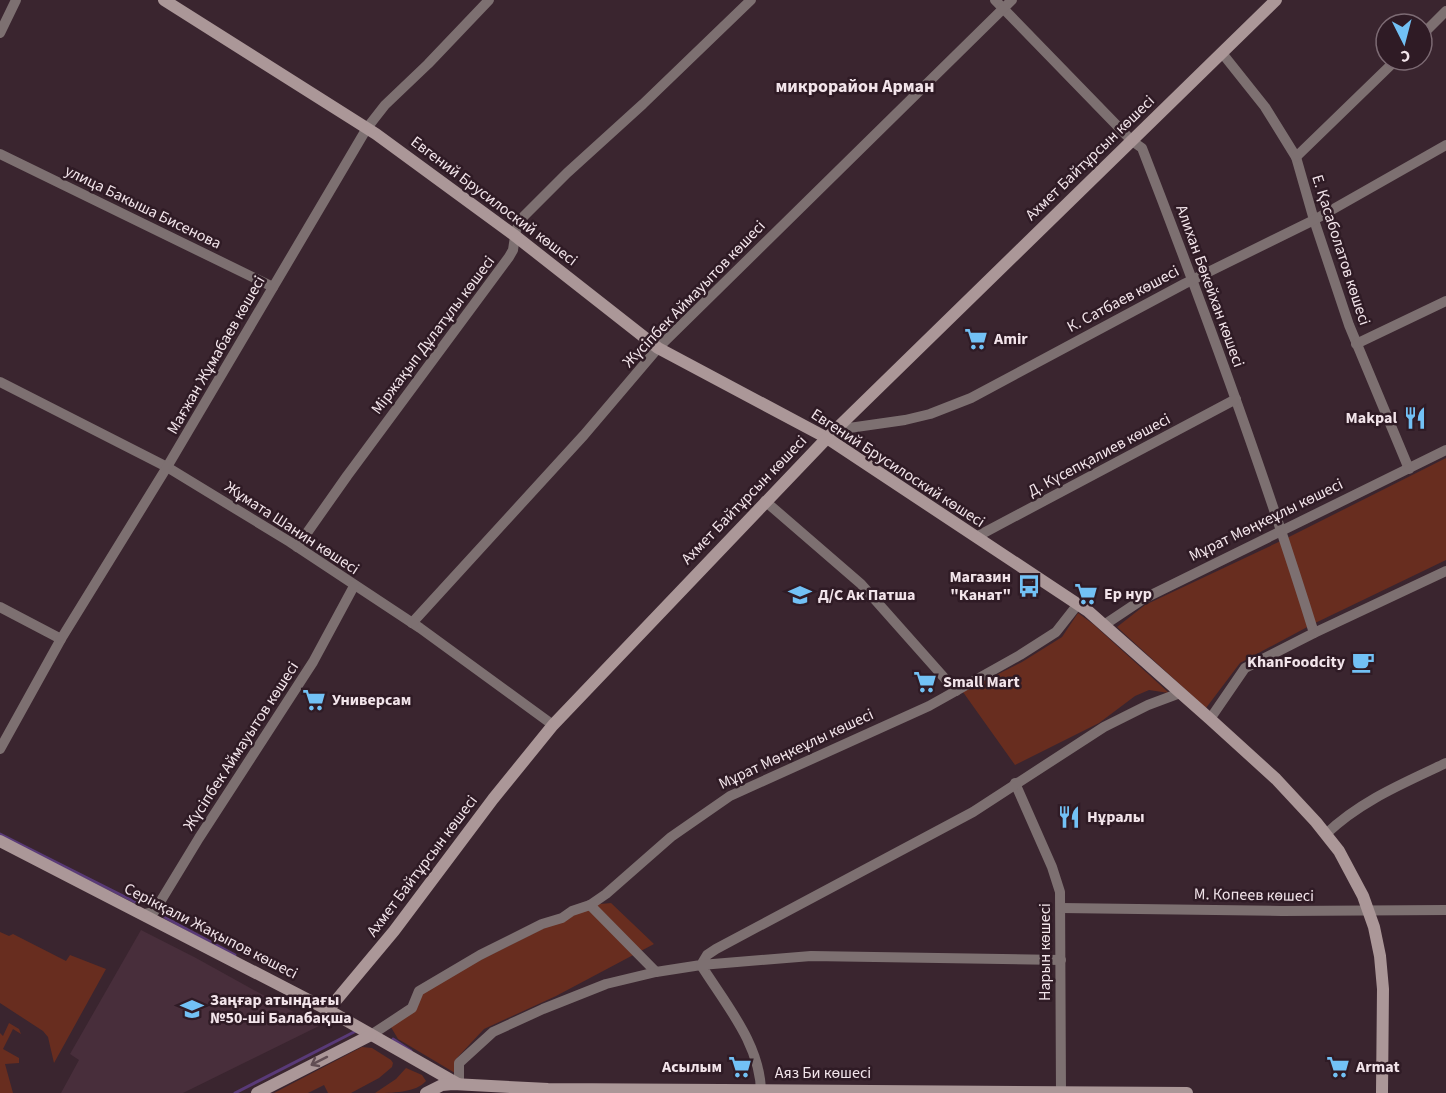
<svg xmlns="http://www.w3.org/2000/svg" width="1446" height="1093" viewBox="0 0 1446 1093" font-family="'Source Sans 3',sans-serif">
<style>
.built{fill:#482e3b}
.green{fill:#682d1f}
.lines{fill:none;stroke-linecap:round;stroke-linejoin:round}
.stream{stroke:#593a78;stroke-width:3}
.street{stroke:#7d7071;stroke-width:10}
.secondary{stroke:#ab9798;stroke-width:12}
.oneway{stroke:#614d53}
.labels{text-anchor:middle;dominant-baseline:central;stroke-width:5;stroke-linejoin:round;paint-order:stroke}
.street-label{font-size:16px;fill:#f2e4ea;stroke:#2f1b25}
.poi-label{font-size:16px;font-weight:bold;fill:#f2e4ea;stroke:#2f1b25;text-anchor:start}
.neighbourhood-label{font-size:18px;font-weight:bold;fill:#f2e4ea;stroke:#2f1b25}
</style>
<rect width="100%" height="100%" fill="#3a252f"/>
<path class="built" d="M141,930L196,958L319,1026L183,1093H61L79,1060L70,1054Z"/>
<g class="green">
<path d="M1446,458V560L1311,625L1240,663L1206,708L1117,627L1145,605L1285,539Z"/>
<path d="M1078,613L1093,624L1169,693L1149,690L1135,696L1099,723L1015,765L963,692L1022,662L1062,637Z"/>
<path d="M611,903L654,944L556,996L484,1029L455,1060V1073L398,1039L388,1022L412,1008L419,991L590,905Z"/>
<path d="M0,932L9,936L13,934L66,961L70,955L106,969L54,1063L48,1037L43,1031L0,1003Z"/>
<path d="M9,1023L19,1029L21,1034L13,1029L3,1049L19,1058V1063L5,1064L13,1093H0V1033L3,1036Z"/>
<path d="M362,1047L372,1048L391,1060L393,1063L392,1067L379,1078L351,1093H328L324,1085L308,1093H274Z"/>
<path d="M406,1068L422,1075L426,1081C416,1093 391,1093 375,1093L396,1079Z"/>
</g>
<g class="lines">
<g class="stream">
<path d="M0,834L137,903"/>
<path d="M164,917L235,955"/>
<path d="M393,1039L411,1051"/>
<path d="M235,1093L356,1031"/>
</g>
<g class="street">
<path d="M995,0L1132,141L1142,148C1204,308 1263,469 1314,633"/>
<path d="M0,33L16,0"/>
<path d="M1422,35L1446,11"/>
<path d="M1222,53L1265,107L1296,157L1314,220L1349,325L1409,469"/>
<path d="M0,154L273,287"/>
<path d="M1296,157L1396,60"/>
<path d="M1356,344L1446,301"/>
<path d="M0,382L167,467L290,542L420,628L553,725"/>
<path d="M835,430L905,420L930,414L971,398L1184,284L1314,220L1446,145"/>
<path d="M765,501L861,584L956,691"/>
<path d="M976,537L1236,399"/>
<path d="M297,547L347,476L509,257L513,250L516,230L523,217L567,173L643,104L751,0"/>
<path d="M0,607L61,639"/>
<path d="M412,623L584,435L658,348L1012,0"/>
<path d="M1104,625L1143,599L1446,450"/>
<path d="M1210,719L1245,668L1314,633L1446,571"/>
<path d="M0,749L61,639L167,467L367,128L385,105L428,64L489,0"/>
<path d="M1015,783L1052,867L1060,892L1061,1093"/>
<path d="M1326,834C1360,801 1404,783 1446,763"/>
<path d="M590,905L656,972"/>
<path d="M1061,908L1282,911L1446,910"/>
<path d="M145,914L154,912L199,838L313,662L354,586"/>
<path d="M371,1035L412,1008L419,991L480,955L542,924L562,918L572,911L590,905L606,894L671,837L730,796L929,706L1020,655L1056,632L1078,604"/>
<path d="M459,1085V1063L493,1032L543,1009L606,984L656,972L701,965L707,955L716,949L973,812L1104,727L1148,705L1180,693"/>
<path d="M761,1093C761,1045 726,1005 701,965L811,956L1061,960"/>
</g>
<g class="secondary">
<path d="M164,0L376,134L514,235L658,348L827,438L1088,611L1210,719L1276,779L1316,822L1339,851L1363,896L1374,927L1380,956L1383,989L1382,1093"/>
<path d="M0,841L328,1010L458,1084"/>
<path d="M328,1010L394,931L493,799L553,725L827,438L1276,0"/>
<path d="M257,1093L371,1035"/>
<path d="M426,1093L442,1085L453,1084L548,1089L1187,1093"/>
</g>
</g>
<defs><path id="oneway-shaft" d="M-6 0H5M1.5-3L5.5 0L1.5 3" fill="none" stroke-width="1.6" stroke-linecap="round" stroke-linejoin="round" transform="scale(1.5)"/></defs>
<use class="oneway" href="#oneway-shaft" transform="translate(319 1061) rotate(153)"/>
<defs>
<g id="supermarket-bare" transform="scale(1.8)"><path d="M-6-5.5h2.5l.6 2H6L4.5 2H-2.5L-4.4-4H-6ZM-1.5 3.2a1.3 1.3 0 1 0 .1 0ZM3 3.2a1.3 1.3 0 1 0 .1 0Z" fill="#72c1f5" stroke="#2f1b25" stroke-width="2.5" paint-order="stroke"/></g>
<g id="restaurant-bare" transform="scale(1.8)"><path d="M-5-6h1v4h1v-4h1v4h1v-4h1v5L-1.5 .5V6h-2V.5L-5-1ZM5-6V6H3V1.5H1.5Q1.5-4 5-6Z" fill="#72c1f5" stroke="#2f1b25" stroke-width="2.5" paint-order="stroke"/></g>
<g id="bus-bare" transform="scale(1.8)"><path d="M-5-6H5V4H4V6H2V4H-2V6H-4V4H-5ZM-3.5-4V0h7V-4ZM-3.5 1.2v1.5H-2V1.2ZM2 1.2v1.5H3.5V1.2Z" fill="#72c1f5" stroke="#2f1b25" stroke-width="2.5" paint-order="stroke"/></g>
<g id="school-bare" transform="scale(1.8)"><path d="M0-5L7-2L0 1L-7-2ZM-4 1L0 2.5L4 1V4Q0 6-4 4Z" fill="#72c1f5" stroke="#2f1b25" stroke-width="2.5" paint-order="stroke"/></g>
<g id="cafe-bare" transform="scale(1.8)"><path d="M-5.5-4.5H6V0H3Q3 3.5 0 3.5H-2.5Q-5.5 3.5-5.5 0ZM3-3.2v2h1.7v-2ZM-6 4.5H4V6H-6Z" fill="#72c1f5" stroke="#2f1b25" stroke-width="2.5" paint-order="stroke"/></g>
</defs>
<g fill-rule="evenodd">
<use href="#supermarket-bare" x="976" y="339"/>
<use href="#restaurant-bare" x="1415" y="418"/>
<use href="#bus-bare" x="1029" y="586"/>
<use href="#supermarket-bare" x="1086" y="594"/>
<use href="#school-bare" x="800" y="595"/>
<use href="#cafe-bare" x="1363" y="662"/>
<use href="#supermarket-bare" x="925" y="682"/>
<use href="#supermarket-bare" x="314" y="700"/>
<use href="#restaurant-bare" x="1069" y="817"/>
<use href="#school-bare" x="192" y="1009"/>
<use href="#supermarket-bare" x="740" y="1067"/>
<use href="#supermarket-bare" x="1338" y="1067"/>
</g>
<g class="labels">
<g class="street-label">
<text transform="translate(1090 158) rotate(-44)">Ахмет Байтұрсын көшесі</text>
<text transform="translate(494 201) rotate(37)">Евгений Брусилоский көшесі</text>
<text transform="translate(143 207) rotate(26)">улица Бакыша Бисенова</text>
<text transform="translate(1341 250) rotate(72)">Е. Қасаболатов көшесі</text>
<text transform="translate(1210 286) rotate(70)">Алихан Бөкейхан көшесі</text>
<text transform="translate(694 294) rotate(-46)">Жүсіпбек Аймауытов көшесі</text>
<text transform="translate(1123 299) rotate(-28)">К. Сатбаев көшесі</text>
<text transform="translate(433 335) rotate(-53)">Міржақып Дұлатұлы көшесі</text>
<text transform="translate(216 355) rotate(-60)">Мағжан Жұмабаев көшесі</text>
<text transform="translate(1099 455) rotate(-28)">Д. Күсепқалиев көшесі</text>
<text transform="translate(898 468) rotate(33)">Евгений Брусилоский көшесі</text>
<text transform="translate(744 500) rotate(-46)">Ахмет Байтұрсын көшесі</text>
<text transform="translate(1266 520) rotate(-26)">Мұрат Мөңкеұлы көшесі</text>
<text transform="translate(292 528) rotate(33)">Жұмата Шанин көшесі</text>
<text transform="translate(241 746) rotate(-57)">Жүсіпбек Аймауытов көшесі</text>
<text transform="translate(796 749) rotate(-25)">Мұрат Мөңкеұлы көшесі</text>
<text transform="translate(422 866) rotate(-53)">Ахмет Байтұрсын көшесі</text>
<text transform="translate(1254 895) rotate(1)">М. Копеев көшесі</text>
<text transform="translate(211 931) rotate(27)">Серікқали Жақыпов көшесі</text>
<text transform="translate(1045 952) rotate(-90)">Нарын көшесі</text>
<text x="823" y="1073">Аяз Би көшесі</text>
</g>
<g class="poi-label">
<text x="994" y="339">Amir</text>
<text x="1397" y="418" text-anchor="end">Makpal</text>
<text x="1011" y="577" text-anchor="end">Магазин<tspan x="1011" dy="18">"Канат"</tspan></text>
<text x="1104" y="594">Ер нур</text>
<text x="818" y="595">Д/С Ак Патша</text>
<text x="1345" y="662" text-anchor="end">KhanFoodcity</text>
<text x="943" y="682">Small Mart</text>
<text x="332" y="700">Универсам</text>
<text x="1087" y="817">Нұралы</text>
<text x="210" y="1000">Заңғар атындағы<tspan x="210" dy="18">№50-ші Балабақша</tspan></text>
<text x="722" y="1067" text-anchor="end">Асылым</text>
<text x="1356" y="1067">Armat</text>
</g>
<g class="neighbourhood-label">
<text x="855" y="86">микрорайон Арман</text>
</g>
</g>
<g transform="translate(1404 42) rotate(174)"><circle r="28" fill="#2f1b25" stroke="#7d6b74" stroke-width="1.5"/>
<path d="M0-4.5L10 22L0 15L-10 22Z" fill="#72c1f5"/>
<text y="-9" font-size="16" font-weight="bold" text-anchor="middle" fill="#f2e4ea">С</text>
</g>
</svg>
